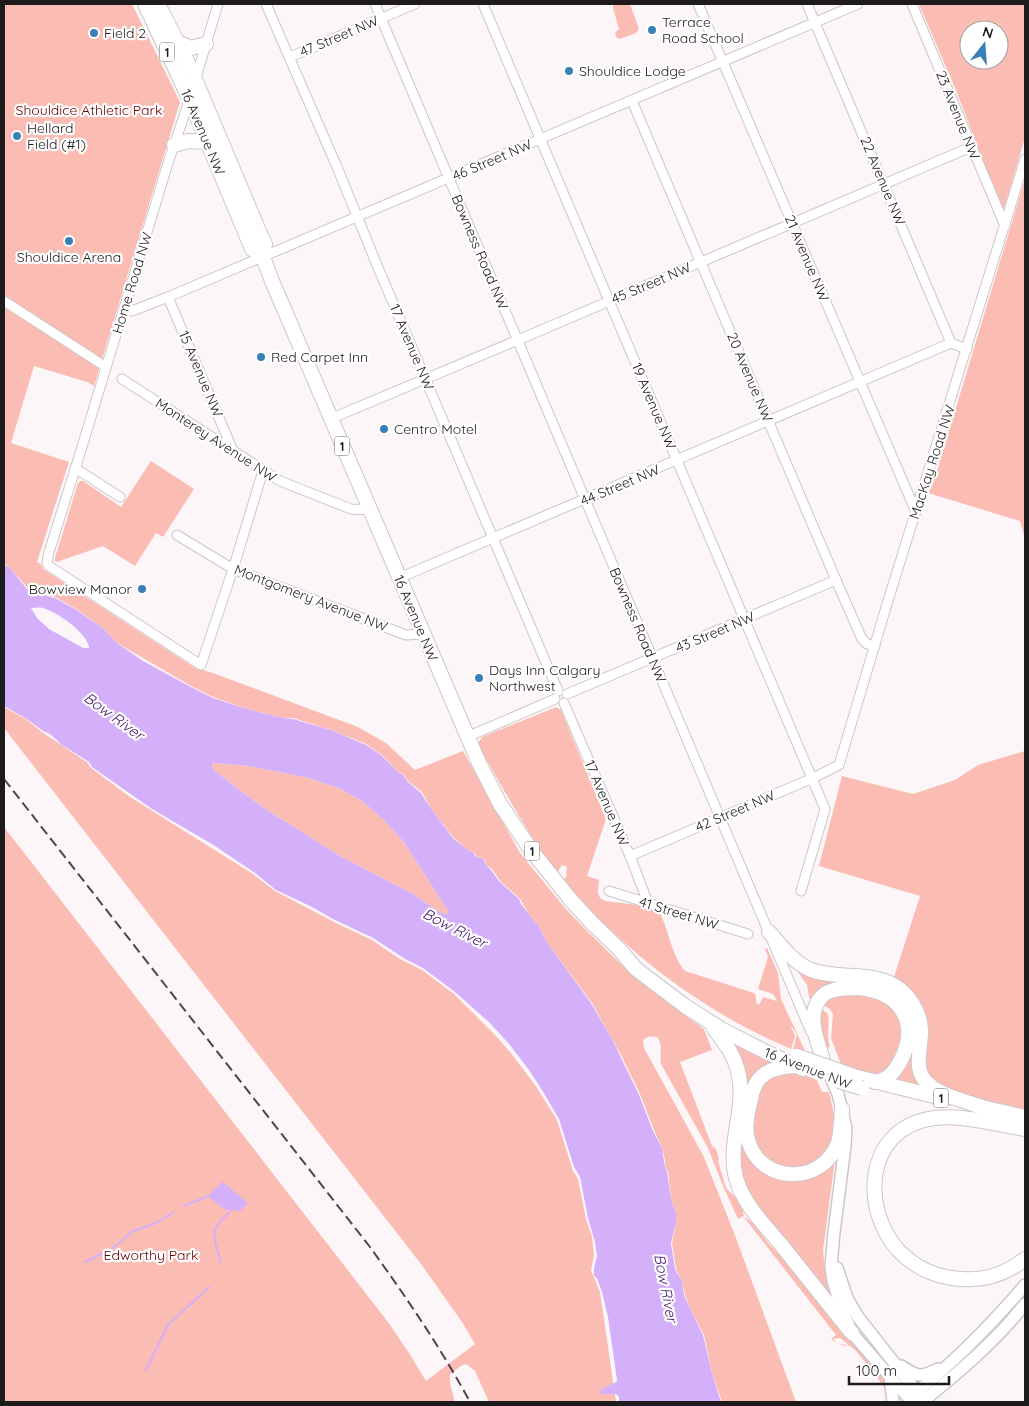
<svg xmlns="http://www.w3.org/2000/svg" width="1029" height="1406" viewBox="0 0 1029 1406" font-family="Quicksand,sans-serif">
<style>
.green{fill:#fbbcb3;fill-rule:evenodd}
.water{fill:#d3b0f9;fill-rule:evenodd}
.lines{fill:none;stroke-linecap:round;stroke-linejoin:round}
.stream{stroke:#d3b0f9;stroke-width:2}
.minor-casing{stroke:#cdc6c9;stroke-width:11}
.major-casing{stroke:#cdc6c9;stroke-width:14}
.highway-casing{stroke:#cdc6c9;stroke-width:16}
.minor{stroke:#fff;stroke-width:9}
.major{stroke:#fff;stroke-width:11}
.highway{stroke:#fff;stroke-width:14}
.rail{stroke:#4b4749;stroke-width:2;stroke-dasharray:10 5;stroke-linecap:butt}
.highway-bridge-casing{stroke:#cdc6c9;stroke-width:16;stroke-linecap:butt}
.highway-bridge{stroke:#fff;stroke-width:14}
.poi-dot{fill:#3880b5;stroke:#fff;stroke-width:2}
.labels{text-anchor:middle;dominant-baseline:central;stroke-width:4.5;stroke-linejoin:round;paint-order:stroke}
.shield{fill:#fff;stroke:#625f61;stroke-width:1}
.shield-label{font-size:12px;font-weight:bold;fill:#1e1b1d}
.poi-label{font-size:14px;fill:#1e1b1d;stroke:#fff;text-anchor:start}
.street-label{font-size:14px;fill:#1e1b1d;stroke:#fff}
.park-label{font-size:14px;fill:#6a0000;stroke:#fff}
.water-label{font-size:15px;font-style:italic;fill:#491a6d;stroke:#fff}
</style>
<rect width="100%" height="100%" fill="#fdf6f9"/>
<g class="green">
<path d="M4,4H132L180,102L94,386L87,382L34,366L11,443L69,462L37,562L41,564L43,569L195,668L210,672L358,727L386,743L415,770L463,751L520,853L565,908L585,929L628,971L656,994L704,1029L712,1050L680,1062L712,1146L716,1149L719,1159L718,1161L726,1188L742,1204L744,1217C755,1222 762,1236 770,1245C811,1287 848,1333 886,1379L887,1389L882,1385L876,1375L855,1350L850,1346L841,1345V1344L849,1345L840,1338L833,1339L837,1344L831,1339L836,1335L743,1216L738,1219L724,1188L708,1148L661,1064C659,1054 664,1045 657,1037C651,1036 646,1036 643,1041L644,1048L704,1157L736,1238L796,1402H722L712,1373L704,1335L690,1308L685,1295L682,1281L676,1269L672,1243L676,1223V1213L671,1199L668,1172L665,1167V1160L662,1148L654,1130L640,1094L622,1057L592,1003L548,944L539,927L530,916L520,899L501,882L492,869L486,865L485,859L477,857L474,852L469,851L454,838L432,810L422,792L408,781L403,774L397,771L382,755L366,744L331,730L293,718H283L247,709L213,697L191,686L117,643L104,629L76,609L57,598L29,589L4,562Z"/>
<path d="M613,4H630L639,29L636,33L620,39L616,37L615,33L619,29L613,8Z"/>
<path d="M919,4H1025V138L1003,211L974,145L975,139L955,88ZM969,30H999V60H969Z"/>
<path d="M1025,179V539L1020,521L928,493L933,484Z"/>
<path d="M151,461L194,489L163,537L156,533L135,566L103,546L57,562L55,561V558L78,483L80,481H83L121,507Z"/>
<path d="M4,707L26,719L42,732L88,763L90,767L130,797L253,874L275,891L338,924L372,940L400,959L422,970L454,994L495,1035L511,1053L535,1085L557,1120L573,1171L578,1179L586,1219L592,1237L594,1255L591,1270L600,1292L616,1402H489L475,1371L466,1364L461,1366L450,1374V1384L455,1402H4V827L388,1322L409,1353L426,1381L475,1344L462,1322L421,1264L4,728Z"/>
<path d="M556,707L561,710L606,819L587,876L599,880L598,893L600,898L605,901L638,905L659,911C669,930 671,955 685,971L754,993L756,996V1003L759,1005L763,997L777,1001C774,991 767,993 758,989L768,957L765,949L767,948L778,973L781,999L806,1053L798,1049L797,1050L793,1049L797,1035L792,1027H791L795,1036L791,1049C703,1012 625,952 563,880L566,877L567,867L562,865L557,873C528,834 504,791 480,748L479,742L482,737Z"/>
<path d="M1025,751V1111L945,1090L930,1080L893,980L920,896L819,866L842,776L913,794L955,780L978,765Z"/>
<path d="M213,763L249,766L309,778L341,789L362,801L384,820L403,841L449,912V914L441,913L413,894L340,856L270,812L246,795L214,770L212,767Z"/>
<path d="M794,966L855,981L811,1001L809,997L807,985Z"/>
<path d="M852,995C858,996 865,995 871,997C901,1006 907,1030 894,1056C891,1063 888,1071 879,1073C867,1076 853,1070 842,1067L831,1038L833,1014L830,1009L823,1005C832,996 839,996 852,995Z"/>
<path d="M822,1009L828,1014C830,1026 826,1033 830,1047L827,1048L820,1031L818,1014Z"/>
<path d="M729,1040L775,1063L748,1090Z"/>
<path d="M914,1040L923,1087L894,1081L899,1075Z"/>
<path d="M796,1072L817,1080L822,1092H829L835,1118V1131L829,1150L815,1164L787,1170L761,1156L750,1127L757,1091L772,1074Z"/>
<path d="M742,1120L771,1174L835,1160L823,1250L826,1281L831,1296L753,1204L738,1167Z"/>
</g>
<g class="water">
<path d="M4,564L10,568L27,589L57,599L75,609L104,629L117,643L143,661L191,687L213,698L247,709L283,718L293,719L331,730L366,745L381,755L397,771L403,775L408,782L421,793L432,810L453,838L469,851L473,852L476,857L484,859L486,865L491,870L500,882L519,899L521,904L539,927L548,944L591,1003L612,1039L639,1095L653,1131L662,1148L665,1167L667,1172L671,1199L676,1213V1223L671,1243L675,1269L682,1281L684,1295L690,1308L703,1335L712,1373L721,1402H619V1397L616,1394H601L600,1390L616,1382L617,1380L608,1317L602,1292L597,1278L594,1276V1268L597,1256L595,1242L588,1218L580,1177L574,1167L568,1148L559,1119L542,1090L529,1070L509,1044L490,1023L455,992L423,968L405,959L373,938L333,919L312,907L276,890L255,873L215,846L152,809L92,767L89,762L62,745L50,734L43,731L27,719L4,706ZM31,608C35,608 39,607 43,608C57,612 88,633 89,648H83L49,629L37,618ZM213,763L249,766L309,778L341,789L362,801L384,820L403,841L449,912V914L441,913L413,894L340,856L270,812L246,795L214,770L212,767Z"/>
<path d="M223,1182L248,1203L239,1212L233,1209L225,1210L208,1196Z"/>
</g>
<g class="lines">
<g class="stream">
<path d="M184,1206L208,1196"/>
<path d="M85,1262L113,1248L131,1232L156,1223L174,1212"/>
<path d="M221,1262C212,1233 209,1230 233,1209"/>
<path d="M146,1370L168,1325L209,1287"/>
</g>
<g class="minor-casing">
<g id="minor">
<path d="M266,4L337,167L379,270L558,691"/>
<path d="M375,4L811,1032"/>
<path d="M483,4L825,809L801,891"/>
<path d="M698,4L916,512"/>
<path d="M807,4L951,343L967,349"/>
<path d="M912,4L1005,226"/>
<path d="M290,57L415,4"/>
<path d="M195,81L218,4"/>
<path d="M190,98L168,163L82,447L49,552L47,563L49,566L201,665L233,569L263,471"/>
<path d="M632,101L839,587L862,639L867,644L875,646"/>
<path d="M168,297L233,451"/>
<path d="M4,301L106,367"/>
<path d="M124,309L132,311L168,297C399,200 629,102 858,4"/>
<path d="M122,379L280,481L351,509L370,510"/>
<path d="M330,419L525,337L971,147"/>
<path d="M75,468L120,497"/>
<path d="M177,535L233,569L406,635L423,634"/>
<path d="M399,578L951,343"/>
<path d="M567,694L836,580"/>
<path d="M564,703L630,856L648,903"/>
<path d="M467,737L555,699"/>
<path d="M630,856L813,778L839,765L887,604L1025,159"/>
<path d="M609,891L748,934"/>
</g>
</g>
<g class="major-casing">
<g id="major">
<path d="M824,1061L838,1094L846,1128L845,1146L834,1232L831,1266L833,1281L841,1307L852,1333L912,1402"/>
<path d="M837,1268L847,1298L858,1317L925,1402"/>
<path d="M901,1366C918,1377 920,1378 938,1369"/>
<path d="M890,1376L893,1402"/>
<path d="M912,1396C953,1363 991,1325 1025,1285"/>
<path d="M922,1402C959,1372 996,1341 1025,1304"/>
</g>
</g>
<g class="highway-casing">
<g id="highway">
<path d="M145,4L190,100L252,249L263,257"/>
<path d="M158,4L189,65L261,236L265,244L263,257L272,281L479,763L500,804L531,850L570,899L592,923L619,949L636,969L685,1006L721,1029L762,1050L803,1069"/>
<path d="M179,43L191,48L206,44"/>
<path d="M174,145L188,141L207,142"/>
<path d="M769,932C781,945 793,963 811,970C840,981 877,969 902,991C913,1001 921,1016 921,1031C921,1053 911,1072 932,1087C945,1097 969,1102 985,1108"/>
<path d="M713,1026C717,1034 722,1039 726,1045C733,1055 737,1065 739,1076C746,1110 727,1143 736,1178C744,1206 766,1226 783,1247C806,1276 829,1305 852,1333"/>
<path d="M822,1057C818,1042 810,1024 815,1008C817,1002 821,996 826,993C835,988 846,988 856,988C897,990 920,1019 902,1058C896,1070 889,1080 875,1082"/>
<path d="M795,1066C772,1067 755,1073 751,1099C748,1112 744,1127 748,1140C760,1184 822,1186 838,1143C841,1133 841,1120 842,1109"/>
<path d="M857,1077L942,1098"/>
<path d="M977,1106L1025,1117"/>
<path d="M1025,1129C996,1124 956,1113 928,1119C865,1132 861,1208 898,1250C915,1268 938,1278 962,1279C985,1281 1007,1273 1025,1259"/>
</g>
</g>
<use href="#minor" class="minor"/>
<use href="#major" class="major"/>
<use href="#highway" class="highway"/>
<path class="rail" d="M4,779L370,1247C406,1297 441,1348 470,1402"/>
<g class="highway-bridge-casing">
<g id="highway-bridge">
<path d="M797,1056L857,1077"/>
<path d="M839,1081L862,1088"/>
</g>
</g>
<use href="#highway-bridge" class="highway-bridge"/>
</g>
<g class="poi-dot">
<circle cx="652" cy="30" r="5"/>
<circle cx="94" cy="33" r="5"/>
<circle cx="569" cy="71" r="5"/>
<circle cx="17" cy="136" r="5"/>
<circle cx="69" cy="241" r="5"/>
<circle cx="261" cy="357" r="5"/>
<circle cx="384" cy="429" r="5"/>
<circle cx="142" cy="589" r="5"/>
<circle cx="479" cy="678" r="5"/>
</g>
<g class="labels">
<g class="shield">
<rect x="159.5" y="42.5" width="15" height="19" rx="4"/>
<rect x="334.5" y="436.5" width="15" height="19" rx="4"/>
<rect x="524.5" y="841.5" width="15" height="19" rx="4"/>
<rect x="933.5" y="1088.5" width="15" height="19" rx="4"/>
</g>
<g class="shield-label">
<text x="167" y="52">1</text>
<text x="342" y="446">1</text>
<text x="532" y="851">1</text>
<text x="941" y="1098">1</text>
</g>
<g class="poi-label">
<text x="662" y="22">Terrace<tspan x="662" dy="16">Road School</tspan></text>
<text x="104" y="33">Field 2</text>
<text x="579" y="71">Shouldice Lodge</text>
<text x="27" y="128">Hellard<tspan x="27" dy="16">Field (#1)</tspan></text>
<text x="69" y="257" text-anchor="middle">Shouldice Arena</text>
<text x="271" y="357">Red Carpet Inn</text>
<text x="394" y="429">Centro Motel</text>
<text x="132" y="589" text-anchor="end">Bowview Manor</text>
<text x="489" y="670">Days Inn Calgary<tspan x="489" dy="16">Northwest</tspan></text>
</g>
<g class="street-label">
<text transform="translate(339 36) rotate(-23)">47 Street NW</text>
<text transform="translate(958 115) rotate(68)">23 Avenue NW</text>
<text transform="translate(203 132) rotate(67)">16 Avenue NW</text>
<text transform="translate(492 160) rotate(-23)">46 Street NW</text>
<text transform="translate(883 181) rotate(67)">22 Avenue NW</text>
<text transform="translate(480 252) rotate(67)">Bowness Road NW</text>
<text transform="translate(807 258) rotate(67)">21 Avenue NW</text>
<text transform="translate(132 283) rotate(-73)">Home Road NW</text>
<text transform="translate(651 283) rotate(-23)">45 Street NW</text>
<text transform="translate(412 347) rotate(67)">17 Avenue NW</text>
<text transform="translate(201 374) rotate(67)">15 Avenue NW</text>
<text transform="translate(750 377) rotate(67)">20 Avenue NW</text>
<text transform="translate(654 406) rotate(67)">19 Avenue NW</text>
<text transform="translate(216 440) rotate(33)">Monterey Avenue NW</text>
<text transform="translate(932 462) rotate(-72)">MacKay Road NW</text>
<text transform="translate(620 485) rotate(-23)">44 Street NW</text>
<text transform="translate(311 598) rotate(21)">Montgomery Avenue NW</text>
<text transform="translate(416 618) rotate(67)">16 Avenue NW</text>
<text transform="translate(638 625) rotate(67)">Bowness Road NW</text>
<text transform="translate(715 632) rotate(-23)">43 Street NW</text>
<text transform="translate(607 803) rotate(67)">17 Avenue NW</text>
<text transform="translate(735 811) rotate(-23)">42 Street NW</text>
<text transform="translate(679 913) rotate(17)">41 Street NW</text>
<text transform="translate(808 1068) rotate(21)">16 Avenue NW</text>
</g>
<g class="park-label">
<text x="89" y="110">Shouldice Athletic Park</text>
<text x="151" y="1255">Edworthy Park</text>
</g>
<g class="water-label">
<text transform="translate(114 716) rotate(36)">Bow River</text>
<text transform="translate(455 928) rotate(27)">Bow River</text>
<text transform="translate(666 1288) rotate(79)">Bow River</text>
</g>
</g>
<rect width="1029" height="1406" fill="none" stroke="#1e1b1d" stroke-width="10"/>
<g transform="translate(984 45) rotate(17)"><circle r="24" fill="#ffffff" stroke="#a5a4a5"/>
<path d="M0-4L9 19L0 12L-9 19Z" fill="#3880b5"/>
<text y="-8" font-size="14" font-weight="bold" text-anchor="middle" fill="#1e1b1d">N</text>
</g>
<path d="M849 1376v8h100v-8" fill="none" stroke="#1e1b1d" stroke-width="2.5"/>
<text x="856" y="1376" font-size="15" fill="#1e1b1d" stroke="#ffffff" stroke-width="4" paint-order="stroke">100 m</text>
</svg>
